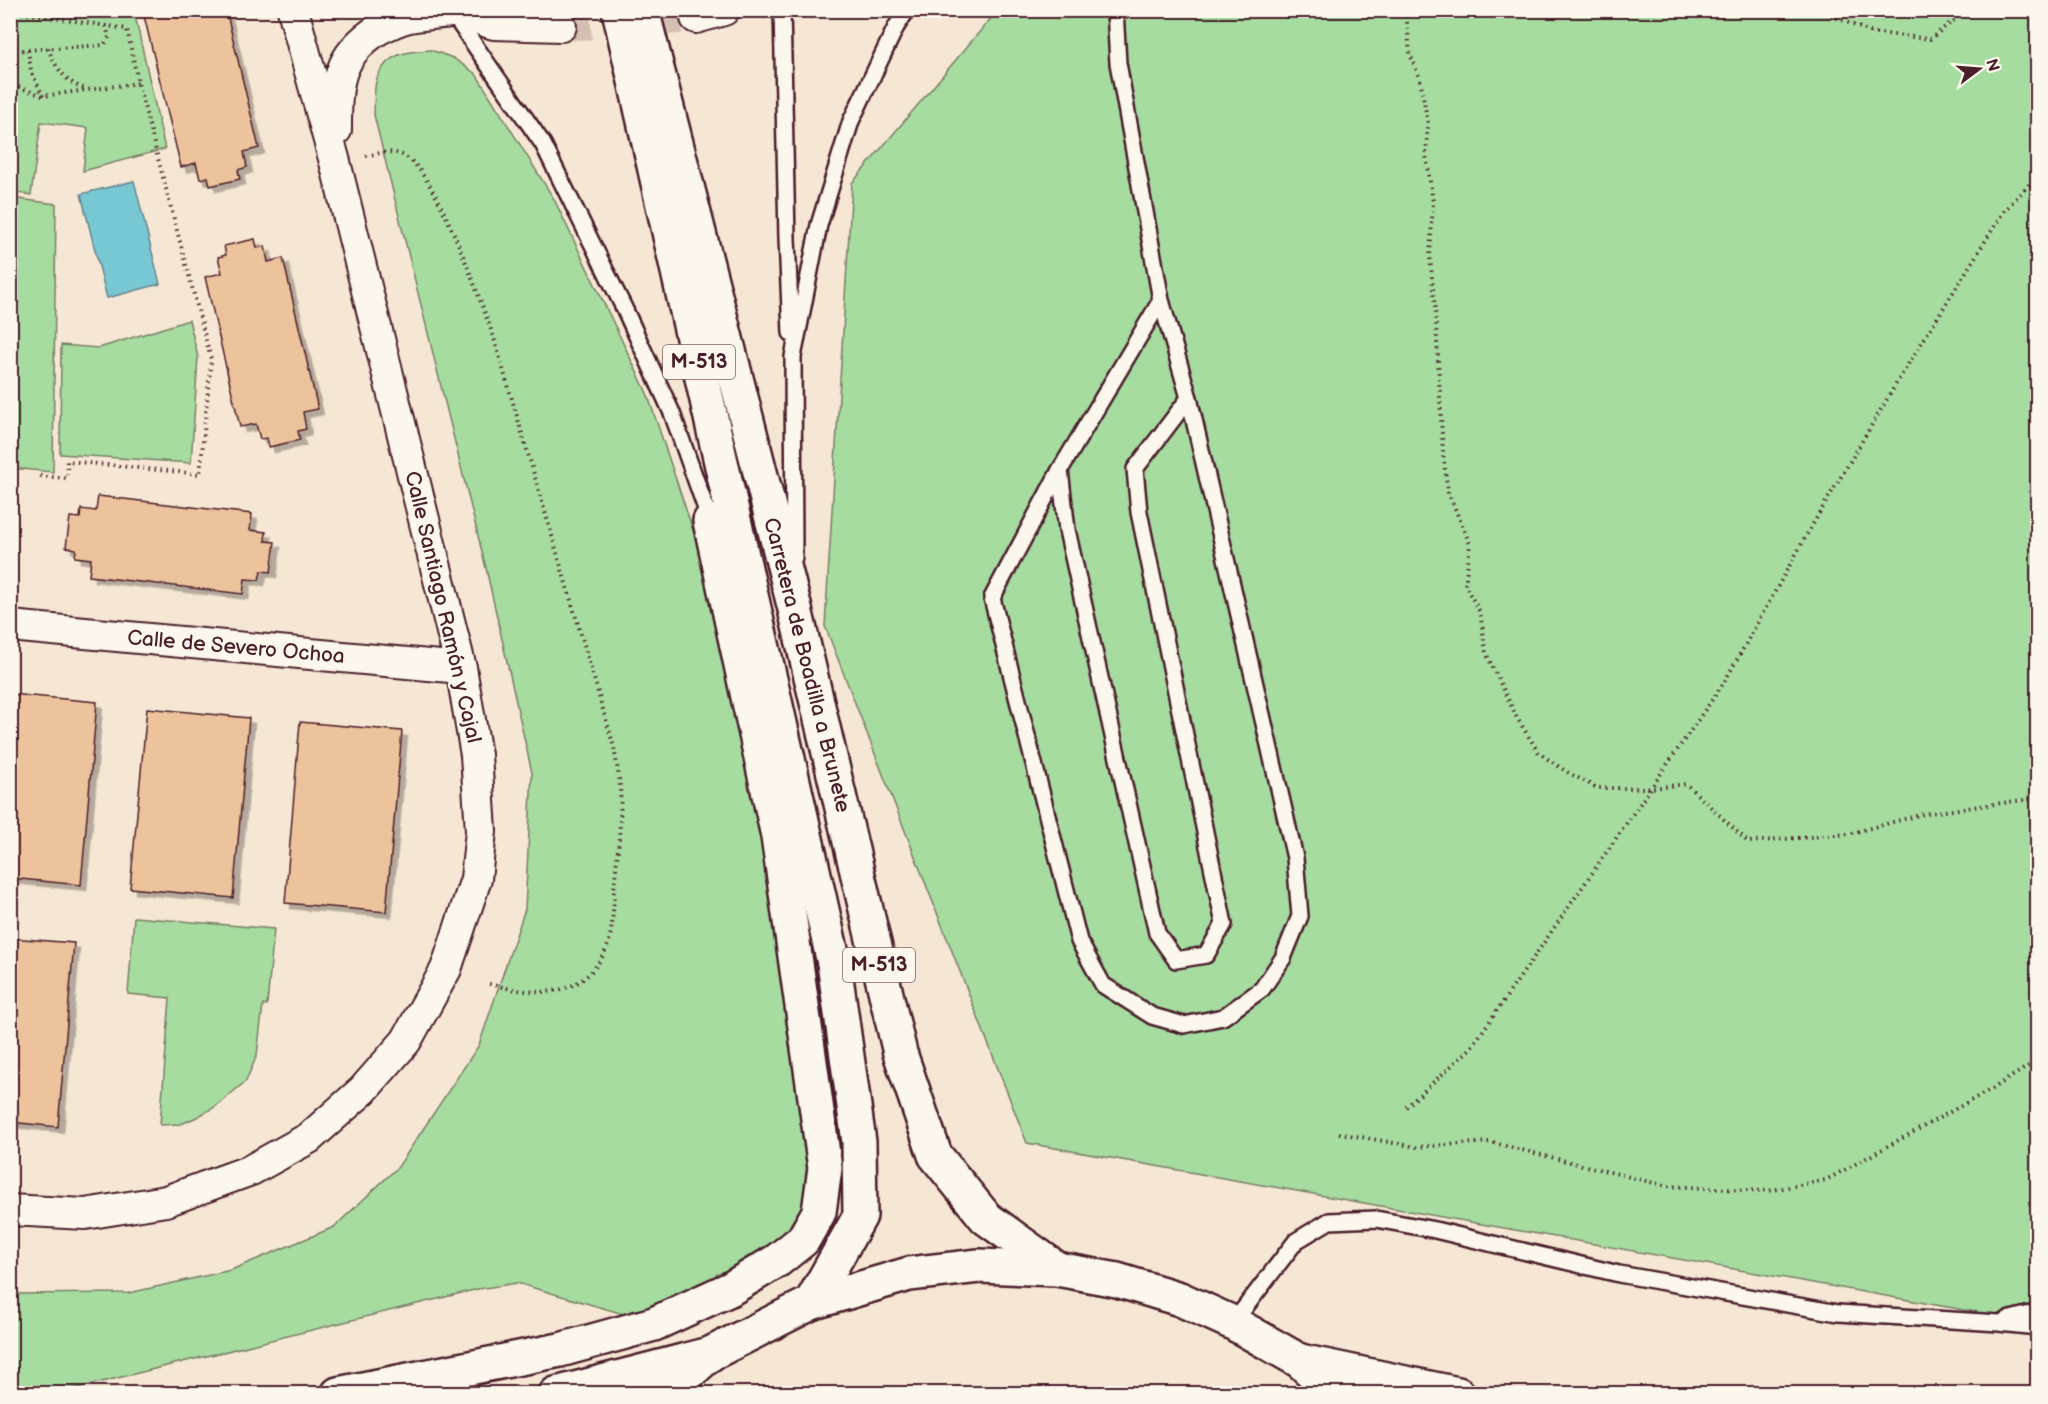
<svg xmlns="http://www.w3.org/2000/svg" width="2048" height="1404" viewBox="0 0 2048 1404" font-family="'Balsamiq Sans',sans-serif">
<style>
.green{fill:#a6dca0;stroke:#787e66;stroke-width:1.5}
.water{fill:#78c8d4;stroke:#668490;stroke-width:1.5}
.building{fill:#ecc39c;stroke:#4a1f2b;stroke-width:1.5;filter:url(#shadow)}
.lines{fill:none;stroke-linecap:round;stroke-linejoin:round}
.minor-tunnel{stroke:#d4bfb2;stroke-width:30;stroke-dasharray:30 15;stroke-linecap:butt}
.service-casing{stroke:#4a1f2b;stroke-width:20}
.minor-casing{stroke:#4a1f2b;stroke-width:34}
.primary-casing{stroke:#4a1f2b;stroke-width:38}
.motorway-casing{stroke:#4a1f2b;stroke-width:38}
.path{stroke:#4a1f2b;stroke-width:4;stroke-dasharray:1.5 4.5;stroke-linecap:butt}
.service{stroke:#fbf7ec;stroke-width:15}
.minor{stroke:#fbf7ec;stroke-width:30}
.primary{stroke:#fbf7ec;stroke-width:33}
.motorway{stroke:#fbf7ec;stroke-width:33}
.labels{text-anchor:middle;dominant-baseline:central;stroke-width:4.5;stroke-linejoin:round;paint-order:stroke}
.shield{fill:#fbf7ec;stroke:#7f6065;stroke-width:1.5}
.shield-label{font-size:20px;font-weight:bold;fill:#4a1f2b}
.street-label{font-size:21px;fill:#4a1f2b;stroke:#fbf7ec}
</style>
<defs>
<filter id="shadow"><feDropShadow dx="5.5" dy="5.5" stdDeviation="0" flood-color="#0004"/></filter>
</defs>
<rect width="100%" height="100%" fill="#f6e7d4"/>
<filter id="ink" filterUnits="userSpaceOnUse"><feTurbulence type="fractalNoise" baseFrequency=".0167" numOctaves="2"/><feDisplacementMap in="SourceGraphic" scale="12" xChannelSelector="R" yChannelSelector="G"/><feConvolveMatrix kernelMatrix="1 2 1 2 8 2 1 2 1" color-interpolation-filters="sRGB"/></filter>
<g filter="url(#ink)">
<g class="green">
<path d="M11,10L134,11L165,149L83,171L88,128L41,122L31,195L11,192Z"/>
<path d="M997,11H2037V1323L1027,1143L825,626L852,183Z"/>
<path d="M431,50L453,58L476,74L554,199L647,393L732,647L819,1158L801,1224L749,1261L637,1318L517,1283L478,1289L57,1393H11L10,1294L129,1293L231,1270L334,1227L398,1167L479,1045L525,909L532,773L486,568L374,115C375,104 373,88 377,78C387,53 407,51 431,50Z"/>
<path d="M11,198L56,204L53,472L11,468Z"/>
<path d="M189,320L198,357L191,463L60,454L61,345L99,348Z"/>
<path d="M134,917L274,929L267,1005H263L257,1055L246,1081L215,1107L197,1117L181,1124L160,1125L170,998L128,994Z"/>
</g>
<path class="water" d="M134,181L160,284L107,298L81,194Z"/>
<g class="building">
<path d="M161,10H226L259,148L244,152L247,167L238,170L240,179L210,186L208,177L200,179L196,163L181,167L144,16Z"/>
<path d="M255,239L257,248L265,246L268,262L283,258L318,409L303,412L306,429L298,431L300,440L269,447L267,438L260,439L256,424L240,427L205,277L222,273L218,257L226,255L224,246Z"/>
<path d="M98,496L252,514L250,530L266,532L265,541L275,542L271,572L261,571L259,580L245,579L243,594L89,576L91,559L75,557L76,549L66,547L70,517L80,518L81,509L96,511Z"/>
<path d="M10,694L97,702L81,885L10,878Z"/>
<path d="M147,708L249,718L233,898L130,888Z"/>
<path d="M300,722L402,731L386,912L285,903Z"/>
<path d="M10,938L74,943L58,1127L10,1122Z"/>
</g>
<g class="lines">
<path class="minor-tunnel" d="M561,26L696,18"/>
<g class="service-casing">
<g id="service">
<path d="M782,10L787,238L791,333"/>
<path d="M1115,10L1118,63L1161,300L1189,398L1295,858L1300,916L1283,958L1262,989L1223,1017L1184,1025L1152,1016L1103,985L1079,941L992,598L1060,470L1161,300"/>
<path d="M453,14L543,144L625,310L672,413L711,523"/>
<path d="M1060,470L1067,530L1157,933L1176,960L1206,955L1224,924L1139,512L1135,469L1189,398"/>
<path d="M794,558L793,357L819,225L851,121L896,27L907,10"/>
<path d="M2007,1320L2038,1312"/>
<path d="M1233,1323L1296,1241L1329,1221L1376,1219L1435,1230L1619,1274L1838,1313L1999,1323L2038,1327"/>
</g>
</g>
<g class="minor-casing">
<g id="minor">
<path d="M449,10L494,24L561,26"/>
<path d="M696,18L724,10"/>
<path d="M336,130C336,84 337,55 379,29C389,24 399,19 409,17C423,14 437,14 451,12"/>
<path d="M10,626L461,668"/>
<path d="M10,1210L85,1214L166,1201L251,1170L309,1138L363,1090L406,1041L446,969L476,879L481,831L476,755L461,668L335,162L293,10"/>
</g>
</g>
<g class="primary-casing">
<g id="primary">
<path d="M619,10L834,963L859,1142L860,1216L811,1303"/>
<path d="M642,10L795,609L900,1053L935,1155L986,1218L1057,1269"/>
<path d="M666,1394L710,1354L811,1303L909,1274L979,1266L1057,1269L1117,1280L1180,1299L1233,1323L1300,1361L1335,1394"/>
</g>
</g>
<g class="motorway-casing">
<g id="motorway">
<path d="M1300,1361L1458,1394"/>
<path d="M338,1394L560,1350L654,1324L730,1289L778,1260L803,1240L819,1212L825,1168L778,836L710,521"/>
<path d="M556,1394L710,1354"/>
</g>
</g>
<g class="path">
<path d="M1406,10L1410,54L1420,79L1428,123L1426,155L1433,202L1430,256L1436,321L1443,454L1448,492L1470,544L1465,586L1480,612L1486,653L1517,718L1539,753L1567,772L1597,788H1652L1686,784L1748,842L1848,834L1923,814L2038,798"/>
<path d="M1778,10L1786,13H1825L1870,32L1930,39L1964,12L1969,10"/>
<path d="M10,11L127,29L138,83L43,96L10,84"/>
<path d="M48,48C55,67 67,85 87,89"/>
<path d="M28,50L31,71L43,96"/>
<path d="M10,51L104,45L109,37L106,26"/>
<path d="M366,156C381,153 393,149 406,157C438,176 480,301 494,338L614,747C616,760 619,774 620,787C622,818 618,849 615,879C613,897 614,931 607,947C583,1002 534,996 486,983"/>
<path d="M40,476L67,478V461L200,474L211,359L138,83"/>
<path d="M1406,1107L1471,1048L1725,681L1810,529L1899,379L2004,211L2038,175"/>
<path d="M1339,1133L1416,1147L1490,1142L1666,1186L1767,1191L1826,1180L1992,1089L2038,1060"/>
</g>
<use href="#service" class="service"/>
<use href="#minor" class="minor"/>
<use href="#primary" class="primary"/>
<use href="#motorway" class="motorway"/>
</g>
</g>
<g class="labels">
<g class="shield">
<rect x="663" y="345" width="72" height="34" rx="4.5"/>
<rect x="843" y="948" width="72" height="34" rx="4.5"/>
</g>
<g class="shield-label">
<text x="699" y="362">M-513</text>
<text x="879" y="965">M-513</text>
</g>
<g class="street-label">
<text transform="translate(443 607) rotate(77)">Calle Santiago Ramón y Cajal</text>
<text transform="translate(236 647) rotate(5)">Calle de Severo Ochoa</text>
<text transform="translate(807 665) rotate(76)">Carretera de Boadilla a Brunete</text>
</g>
</g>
<rect width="2048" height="1404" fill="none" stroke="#fbf7ec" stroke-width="36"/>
<rect x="18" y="18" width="2012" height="1368" fill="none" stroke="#4a1f2b" stroke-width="2" filter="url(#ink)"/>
<g transform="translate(1979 69) rotate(74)" stroke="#fbf7ec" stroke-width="4.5" paint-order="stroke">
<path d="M0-4.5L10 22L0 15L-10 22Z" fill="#4a1f2b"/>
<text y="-9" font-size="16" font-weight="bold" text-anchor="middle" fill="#4a1f2b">N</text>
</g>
</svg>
